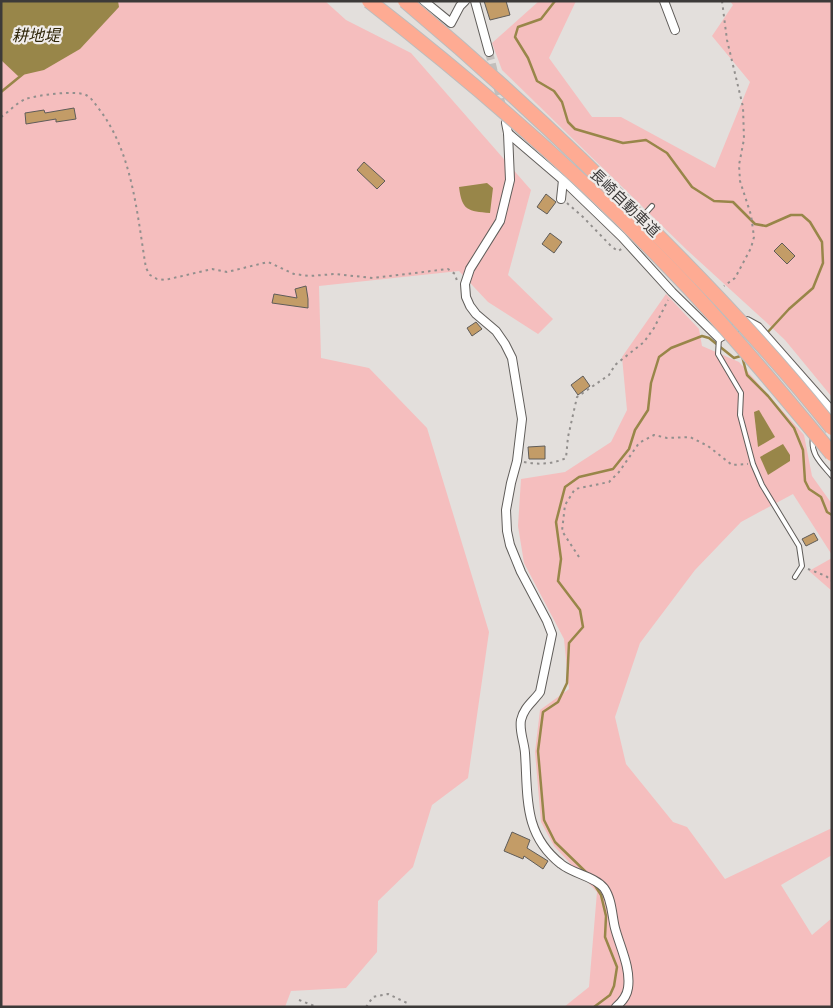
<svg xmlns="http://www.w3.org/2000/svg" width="833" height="1008" viewBox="0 0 833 1008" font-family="'Fira Sans Condensed','Noto Sans JP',sans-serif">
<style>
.green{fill:#f5bebe}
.water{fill:#988649}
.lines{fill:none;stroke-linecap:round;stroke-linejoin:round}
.stream{stroke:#988649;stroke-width:2.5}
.building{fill:#c39c67;stroke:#5f5c59}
.street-tunnel{stroke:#c2bebb;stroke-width:8;stroke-dasharray:8 4;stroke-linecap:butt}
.lane-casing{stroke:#605d5a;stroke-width:6}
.street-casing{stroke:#605d5a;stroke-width:10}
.path{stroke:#928f8d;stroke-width:2;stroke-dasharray:2.5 4;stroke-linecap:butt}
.lane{stroke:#fff;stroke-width:4}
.street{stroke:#fff;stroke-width:8}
.highway-bridge-casing{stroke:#bdbcbc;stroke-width:16;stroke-linecap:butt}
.highway-bridge{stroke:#feab93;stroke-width:14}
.labels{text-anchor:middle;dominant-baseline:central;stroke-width:4.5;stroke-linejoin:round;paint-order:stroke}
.street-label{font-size:15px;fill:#3c3a39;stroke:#f0ecea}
.water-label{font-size:16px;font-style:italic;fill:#32290c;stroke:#f0ecea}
</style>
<rect width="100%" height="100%" fill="#e3dfdc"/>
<g class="green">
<path d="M1,1H325L346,20L411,53L531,190L508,275L553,319L538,334L488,302L459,271L319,286L321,358L369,368L427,428L489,632L468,778L432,805L413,867L378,901L377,952L346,988L291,991L285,1007H1Z"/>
<path d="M539,1H576L549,58L592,117H621L715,168L750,82L712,36L733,5L730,1H832V397L785,340L766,322L687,250L502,70L492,43Z"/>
<path d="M666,294L699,329L702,346L739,362L804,435L812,476L832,504V555L793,494L741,522L695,570L640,643L615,717L626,764L673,822L687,827L725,879L832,828V855L781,885L812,935L832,918V1007H564L589,987L597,892L554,846L541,822L535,752L540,710L569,689L564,639L524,563L518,526L521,479L565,472L611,442L627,410L622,357Z"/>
<path d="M832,558V591L809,571Z"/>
</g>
<g class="water">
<path d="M1,1H118L119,7L80,49L44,70L18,76L1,60Z"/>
<path d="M487,183L493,188L490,213C468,211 462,211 459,187Z"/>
<path d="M759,410L775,437L758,447L754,412Z"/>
<path d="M783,444L790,455V461L768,475L760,457Z"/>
</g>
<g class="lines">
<g class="stream">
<path d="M555,1L541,19L518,27L515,37L528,58L537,81L554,91L562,102L568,122L575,129L623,143L646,140L667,153L692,187L714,201L733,202L755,224L766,226L791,215H802L810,222L822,242L823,263L813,288L789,309L766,334"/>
<path d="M1,92L23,74"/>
<path d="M742,356L747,375L768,396L794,428L803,450L805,481L809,489L821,497L827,512L832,515"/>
<path d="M589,875L555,842L544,820L538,751L543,712L558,702L567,683L569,643L583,627L580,610L558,581L561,559L556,522L565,487L579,477L613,469L629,449L635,430L648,410L651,383L659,357L671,348L702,336L709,338L734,358L744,355"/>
<path d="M594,1007L610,995L614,986L617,967L605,937L606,916L601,895L594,884"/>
</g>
</g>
<g class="building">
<path d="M484,1H506L510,15L490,20Z"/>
<path d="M74,108L76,119L56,122V119L26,124L25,113L44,110L45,113Z"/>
<path d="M364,162L385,181L377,189L357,170Z"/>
<path d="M546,194L556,202L547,214L537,207Z"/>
<path d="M550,233L562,242L554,253L542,244Z"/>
<path d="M782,243L795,256L787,264L774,251Z"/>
<path d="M306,286L308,299V308L272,303L274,294L297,298L295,289Z"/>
<path d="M476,322L482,329L472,336L467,328Z"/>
<path d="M583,376L590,386L578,395L571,385Z"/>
<path d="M545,446V459H529L528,447Z"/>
<path d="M814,533L818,540L806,546L802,539Z"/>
<path d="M512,832L530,840L527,848L548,861L543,869L524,856L523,859L504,851Z"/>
</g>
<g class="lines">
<path class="street-tunnel" d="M489,52L503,110"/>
<g class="lane-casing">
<g id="lane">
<path d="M643,216L652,206"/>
<path d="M719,338L718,354L741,393L740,415L753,464L762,485L799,546L802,566L795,577"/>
<path d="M813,437C810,454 821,463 832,476"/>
</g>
</g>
<g class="street-casing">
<g id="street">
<path d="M424,1L451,23L460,6L465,1"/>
<path d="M475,1L489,52"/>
<path d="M664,1L675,30"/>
<path d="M506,123L508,133L510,180L500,221L470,269L465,284L466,297L470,306L476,314L496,331L505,344L512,358L522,419L517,461L511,483L506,510L507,531L510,545L521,572L547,621L552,634L540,692C533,702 524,707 521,720C519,731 524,741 525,753C528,797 523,834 561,864C573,874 594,876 604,888C612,899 612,916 615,928C620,947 631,968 628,988C627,995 622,1002 616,1007"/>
<path d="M508,133L563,180L622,237L672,292L719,338L747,321L758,327L832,411"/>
<path d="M561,199L563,180"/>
</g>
</g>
<g class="path">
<path d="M722,1L727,40L743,107L744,139L739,165L740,181L751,215L754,237L751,248L735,278L724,286"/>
<path d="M1,117C9,112 17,102 26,99C37,95 76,90 86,95C92,98 95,104 99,109C133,153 137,215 146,268L150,275L157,279L165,280L212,269L227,272L268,262L294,274L310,276L335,274L373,278L448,269L455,274L457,281"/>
<path d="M567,203L583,217L612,247L618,251L623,248"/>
<path d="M524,462C539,465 553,464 566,458L568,437L577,397L609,375L615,365L644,342L654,328L668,300"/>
<path d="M579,557L562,531L565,505L575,489L609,482L619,472L639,443L654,435L667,438L690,437L708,446L732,465L748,464"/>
<path d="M808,569L826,576L832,581"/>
<path d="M299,1000L317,1007"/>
<path d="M366,1007L373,997L388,994L407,1003L408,1007"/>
</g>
<use href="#lane" class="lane"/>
<use href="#street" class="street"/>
<g class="highway-bridge-casing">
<g id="highway-bridge">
<path d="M369,1C481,88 592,185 689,288C739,342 786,398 832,454"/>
<path d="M405,1C493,75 577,153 657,235C718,296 778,360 832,428"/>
</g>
</g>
<use href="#highway-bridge" class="highway-bridge"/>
</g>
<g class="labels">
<g class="street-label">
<text transform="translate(625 203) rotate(44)">長崎自動車道</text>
</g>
<g class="water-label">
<text x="36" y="35">耕地堤</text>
</g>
</g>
<rect width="833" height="1008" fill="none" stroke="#3c3a39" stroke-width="5"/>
</svg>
